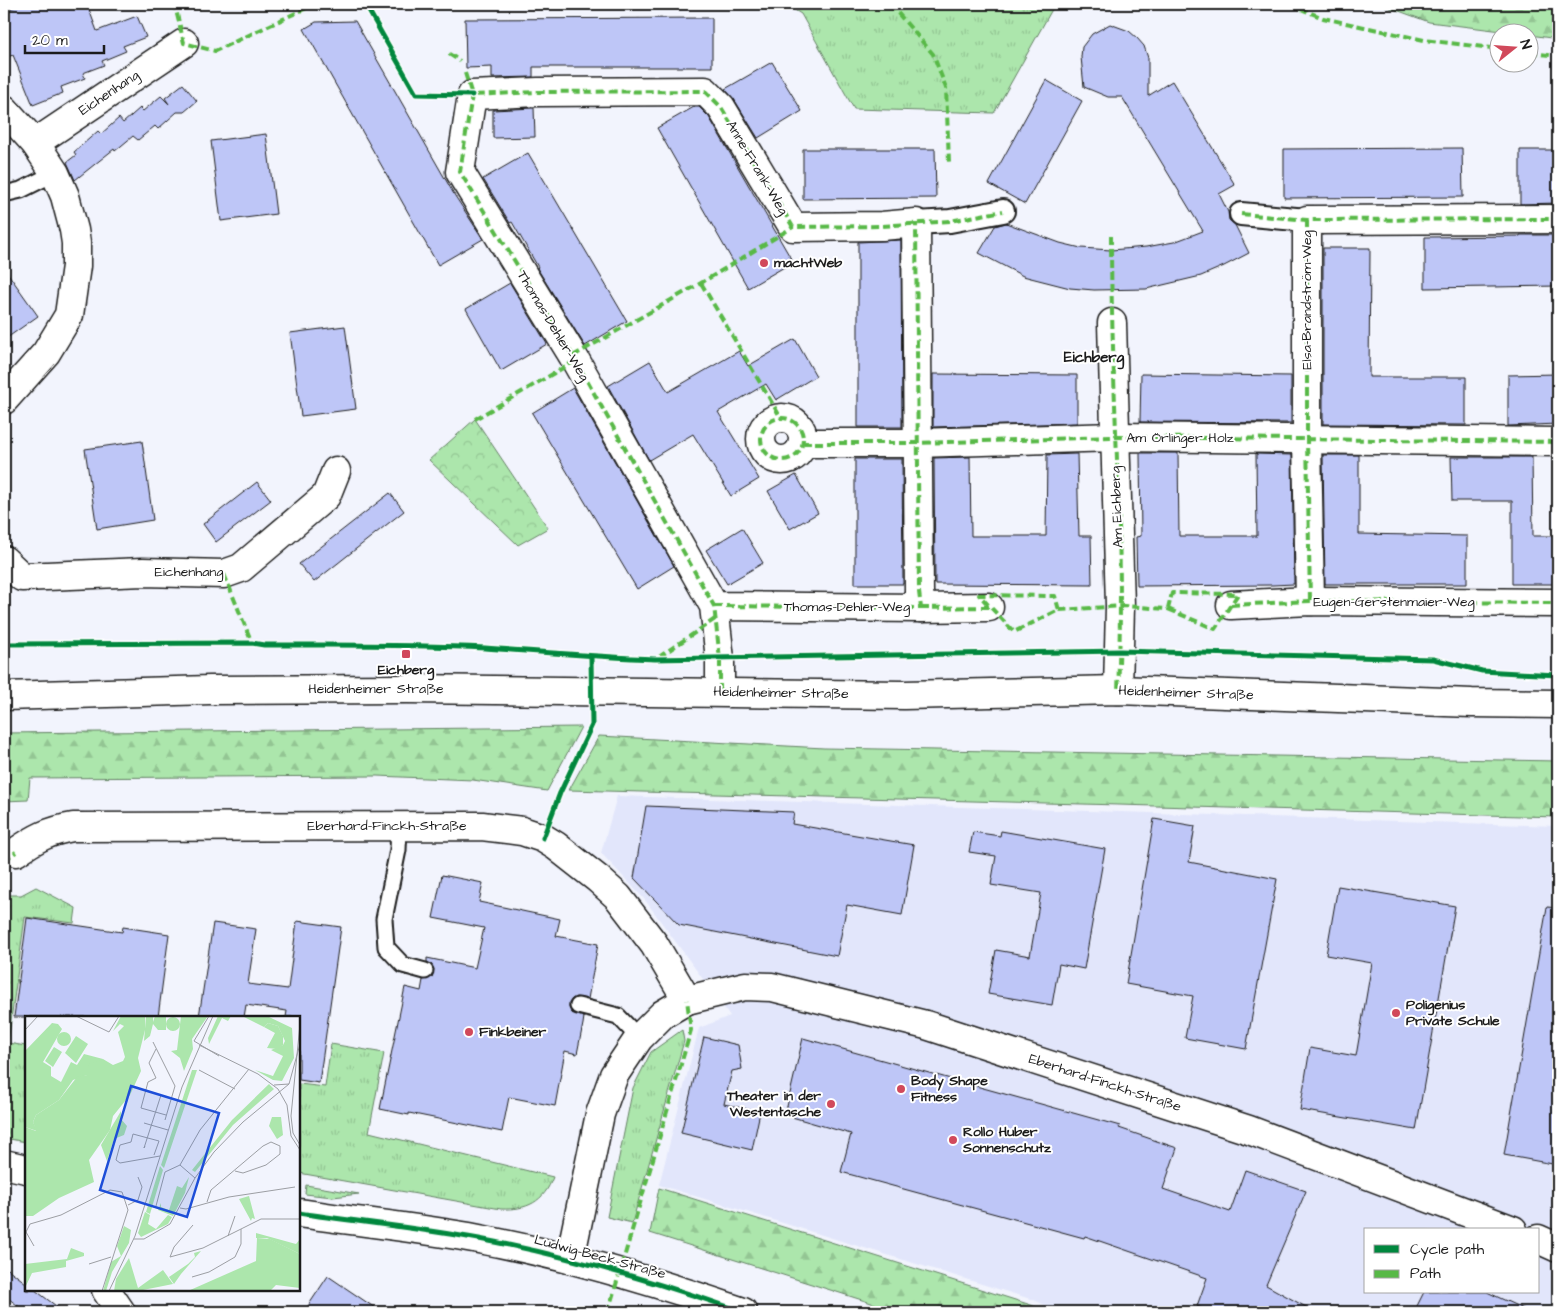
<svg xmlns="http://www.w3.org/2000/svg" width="1562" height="1316" viewBox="0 0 1562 1316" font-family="'Architects Daughter',sans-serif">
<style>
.built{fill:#e2e6fb;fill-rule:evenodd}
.grass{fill:url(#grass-tufts);stroke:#648164}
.forest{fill:url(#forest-firs);stroke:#648164}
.park{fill:url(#park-crowns);stroke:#648164}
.building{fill:#bec6f7;stroke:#1c1c1c}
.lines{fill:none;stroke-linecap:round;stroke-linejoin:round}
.service-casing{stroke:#1c1c1c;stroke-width:19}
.pedestrian-casing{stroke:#1c1c1c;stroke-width:26}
.minor-casing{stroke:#1c1c1c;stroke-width:31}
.secondary-casing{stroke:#1c1c1c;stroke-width:31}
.service{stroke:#fff;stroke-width:15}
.pedestrian{stroke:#fff;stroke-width:22}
.minor{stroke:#fff;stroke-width:28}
.secondary{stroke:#fff;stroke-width:28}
.quiet{stroke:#58b947;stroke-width:4;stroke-dasharray:8 4;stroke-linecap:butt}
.cycleway-casing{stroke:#fff;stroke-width:8}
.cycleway{stroke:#00873e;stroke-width:5}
.poi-dot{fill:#d1495b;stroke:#fff;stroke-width:2}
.labels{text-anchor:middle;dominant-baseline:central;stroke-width:4;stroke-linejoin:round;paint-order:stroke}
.street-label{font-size:14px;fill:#1c1c1c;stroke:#fff}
.poi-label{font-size:14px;font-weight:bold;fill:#1c1c1c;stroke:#fff;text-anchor:start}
.neighbourhood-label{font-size:15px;font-weight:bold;fill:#1c1c1c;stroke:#fff}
.inset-road{fill:none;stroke:#9c9ea3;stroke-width:1}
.view{fill:#1d4ed8;fill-opacity:0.15;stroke:#1d4ed8;stroke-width:2.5}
.inset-edge{fill:none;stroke:#1c1c1c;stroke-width:2.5}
</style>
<defs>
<pattern id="grass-tufts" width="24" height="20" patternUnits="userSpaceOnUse" patternTransform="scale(1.25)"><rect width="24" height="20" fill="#ace6ac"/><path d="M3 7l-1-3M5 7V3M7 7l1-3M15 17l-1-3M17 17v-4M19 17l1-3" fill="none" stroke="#93c593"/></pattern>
<pattern id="forest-firs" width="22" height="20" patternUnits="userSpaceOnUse" patternTransform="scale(1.25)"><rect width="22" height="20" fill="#ace6ac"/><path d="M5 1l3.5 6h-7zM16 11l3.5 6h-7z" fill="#93c593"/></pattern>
<pattern id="park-crowns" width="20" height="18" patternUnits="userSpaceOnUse" patternTransform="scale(1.25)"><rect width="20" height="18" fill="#ace6ac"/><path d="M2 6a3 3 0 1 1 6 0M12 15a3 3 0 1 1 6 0" fill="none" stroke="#93c593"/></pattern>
</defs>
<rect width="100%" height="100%" fill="#f2f4fd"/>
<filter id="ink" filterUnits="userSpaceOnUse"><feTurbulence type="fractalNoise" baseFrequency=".02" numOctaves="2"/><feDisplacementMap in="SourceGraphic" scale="10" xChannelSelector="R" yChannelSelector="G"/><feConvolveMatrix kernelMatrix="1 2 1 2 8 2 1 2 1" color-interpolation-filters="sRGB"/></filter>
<g filter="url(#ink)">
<path class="built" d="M617,796L1558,826V1312H1061L1034,1300L659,1185L699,1028L730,1016L645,900L601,853ZM1366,1230H1538V1292H1366Z"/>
<g class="grass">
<path d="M785,4H1055L994,113L854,109L801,14Z"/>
<path d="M36,887L76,908L74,923L25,917L8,1043L26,1046V1142L4,1138V895H21Z"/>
<path d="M682,1030L684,1041L632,1223L607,1217L633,1088L651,1052Z"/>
<path d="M331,1044L384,1053L369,1132L553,1177C544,1202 527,1210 501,1209L299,1173V1084L325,1087Z"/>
<path d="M306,1185L359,1194L333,1197L305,1194Z"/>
</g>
<g class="forest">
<path d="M1380,4H1558V39L1530,35V32H1510L1429,22Z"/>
<path d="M581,727L547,791L473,780L377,776L30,778L28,800L4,801V733Z"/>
<path d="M599,736L824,748L1558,761V817L569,790Z"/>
<path d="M659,1188L1031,1305L1047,1312H900L650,1233Z"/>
</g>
<path class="park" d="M475,419L548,528L518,545L429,460Z"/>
<g class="building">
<path d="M22,4H87L97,31L137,16L146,37L123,46L126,51L102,61L104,65L83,73L85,78L61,87L63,93L33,105L13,55L4,58V11Z"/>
<path d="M712,18V67H533V77L492,78V67L466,68L465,19Z"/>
<path d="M355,21L455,196L483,239L438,265L304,29L316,22Z"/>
<path d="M1110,24L1129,31L1137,38L1144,46L1148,58V96L1172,81L1235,185L1219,194L1228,212L1229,220L1235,225L1249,253L1224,266L1201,276L1146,289L1094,290L1070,288L1023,276L979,253L995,226L1006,223L1060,243L1081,248L1111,250L1146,247L1174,242L1203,231L1122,97H1108L1084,87L1081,57L1082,47L1092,34Z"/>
<path d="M772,62L802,111L758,138L734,99L725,89Z"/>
<path d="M1046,80L1082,101L1025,204L989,184Z"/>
<path d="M183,84L197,101L184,112H177L158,129L155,126L138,140L133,136L115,151L114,149L75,180L67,162L76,155L74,152L98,131L101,134L119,118L123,123L140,108L143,111L161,96L169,104L165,98Z"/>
<path d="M694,107H699L709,117L793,262L748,288L657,128Z"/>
<path d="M534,108L535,137L493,138V110Z"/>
<path d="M266,134L276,214L221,221L211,141Z"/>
<path d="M1462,148L1463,197L1284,198V149Z"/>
<path d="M803,149H935L936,198L803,199Z"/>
<path d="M1520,150H1558V203L1520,204Z"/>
<path d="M528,153L627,321L585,346L537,268L538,267L512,222L510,223L483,179Z"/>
<path d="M1520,235H1558V286L1425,288V237L1520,236Z"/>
<path d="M901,240L902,427H858V242Z"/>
<path d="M1323,248H1370L1369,377H1466V425L1323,424Z"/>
<path d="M4,268L38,316L4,340Z"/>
<path d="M510,283L547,344L501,371L466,309Z"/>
<path d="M345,326L356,409L301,416L290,333Z"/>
<path d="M795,339L816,376L776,400L766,384L718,412L759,479L731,496L693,434L649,460L608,386L650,361L668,392L739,351L748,366Z"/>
<path d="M933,374L1077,375V423L933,427Z"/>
<path d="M1141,374L1291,376V423L1140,422Z"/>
<path d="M1558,374V424L1508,426V375Z"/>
<path d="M573,388L674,566L637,589L532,413Z"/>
<path d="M142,441L153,520L97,529L85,449Z"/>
<path d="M1140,453H1178L1179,536H1257L1256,454L1292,455L1294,584L1273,585L1137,586L1136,537L1141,536Z"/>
<path d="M1077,454L1079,536H1091L1092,585L935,584L934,458L970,457L971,536H1046L1047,455Z"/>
<path d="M1323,455H1359V534L1467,536V584H1325Z"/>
<path d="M1451,457H1532L1533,536H1558V584H1512V501H1452Z"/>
<path d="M855,459H902L903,584H855Z"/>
<path d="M796,475L818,513L790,529L768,491Z"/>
<path d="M257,482L271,500L216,542L203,524Z"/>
<path d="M390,493L404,511L314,582L299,564Z"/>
<path d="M742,528L763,563L727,584L706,550Z"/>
<path d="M646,806L794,812L792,824L914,845L902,915L847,905L837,956L679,925L634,878Z"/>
<path d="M1154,819L1195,826L1189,862L1277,879L1246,1049L1185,1038L1193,996L1126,984Z"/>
<path d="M1001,831L1105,849L1084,969L1059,964L1052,1005L988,994L996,950L1030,956L1041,893L991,885L996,856L969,852L973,832L1000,836Z"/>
<path d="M442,875L483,883L479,902L560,919L556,936L598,944L588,999L576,997L572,999L569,1003V1008L572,1013L584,1017L583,1024L577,1054L565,1051L555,1106L509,1097L502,1132L409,1113V1115L380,1109L405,987L421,991L423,980L432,977L434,969L431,964L427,962V958L475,968L484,928L433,918Z"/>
<path d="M1338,886L1455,906L1416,1130L1300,1110L1310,1048L1356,1056L1372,963L1326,955Z"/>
<path d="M1547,907L1558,908V1165L1504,1155Z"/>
<path d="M27,918L122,932L123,927L169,934L158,1017H14Z"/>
<path d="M297,921L341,927L319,1083L299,1080V1017H286L287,1011L246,1005L244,1017H199L213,923L256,929L248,984L288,989Z"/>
<path d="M704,1037L738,1045L742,1069L732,1071L724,1104L760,1112L752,1150L681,1133Z"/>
<path d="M803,1038L1120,1126L1119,1128L1177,1148L1163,1189L1230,1212L1245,1170L1306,1191L1266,1285L1315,1312H1210L1197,1306L1207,1278L1085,1236L1084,1238L841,1172L851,1134L785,1115Z"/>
<path d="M4,1266L26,1283V1290H35L64,1312H26L4,1295Z"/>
<path d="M328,1276L381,1312H304Z"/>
<path d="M1424,1292H1487L1530,1312H1414Z"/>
</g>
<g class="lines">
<g class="service-casing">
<g id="service">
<path d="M4,194L21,190L55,173"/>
<path d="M399,826L398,850L384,919L386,947L403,965L425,971"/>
<path d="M578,1006L618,1016L639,1038"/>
</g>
</g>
<g class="pedestrian-casing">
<g id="pedestrian">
<path d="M1241,214L1307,220"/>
<path d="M916,223L950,221L1003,211"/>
</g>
</g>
<g class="minor-casing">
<g id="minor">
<path d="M4,109L35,143L55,173L65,196L74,230L76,243V266L69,315L46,353L4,400"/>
<path d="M35,143L184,43"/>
<path d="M1112,323L1120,606L1118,690"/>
<circle cx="782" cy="439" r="21"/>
<path d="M803,443H917L1115,437L1558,442"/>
<path d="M4,560L22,577L143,572L224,574L241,568L326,496L336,471"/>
<path d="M1310,601L1307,439V220L1558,219"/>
<path d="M1231,605L1310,601L1558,603"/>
<path d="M714,606L921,608L919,592L916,223L882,226L793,227L721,107L705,91L538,92L472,95L460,172L573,356L714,606L720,659V692"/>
<path d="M921,608L989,607"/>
<path d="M16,852C36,838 49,831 73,827L482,826L522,831L543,838L556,846L598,879L618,897L654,944L687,1000L745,986L772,987L926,1025L1249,1130L1513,1230"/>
<path d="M4,1164L26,1169"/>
<path d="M299,1213C359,1222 420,1228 479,1239C569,1256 657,1282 743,1312"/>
<path d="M1538,1239L1558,1248"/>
<path d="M570,1259L600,1114L614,1075L639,1038L663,1014L687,1000"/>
<path d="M106,1290L121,1312"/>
</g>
</g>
<g class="secondary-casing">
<path id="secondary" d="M4,696L210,690L407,689L904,695L1118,690L1472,703L1558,704"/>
</g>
<use href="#service" class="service"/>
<use href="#pedestrian" class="pedestrian"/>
<use href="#minor" class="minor"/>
<use href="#secondary" class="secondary"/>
<g class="quiet">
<path d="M170,4L176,10L184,43L215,51L315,4"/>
<path d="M890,4L933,54L946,88L949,162"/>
<path d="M1289,4L1323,18L1424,40L1500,49"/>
<path d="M1530,53L1558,56"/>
<path d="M449,54L460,61"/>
<path d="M465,73L472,95H470"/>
<path d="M1241,214L1307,220L1558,219"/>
<path d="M1307,220V439L1310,601"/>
<path d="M1111,236C1111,387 1125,539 1118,690"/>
<path d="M701,283L781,418"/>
<path d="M573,356L701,283L793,227"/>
<circle cx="782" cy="439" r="21"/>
<path d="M475,419L575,361"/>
<path d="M803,443H917L1115,437L1558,442"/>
<path d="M224,574L252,643"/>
<path d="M1231,605L1310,601L1558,603"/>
<path d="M714,606L921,608L919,592L916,223"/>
<path d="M921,608L989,607"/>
<path d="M1059,610L1055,596L979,595L1014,632L1059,610L1123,606L1168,609L1172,593L1238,594L1215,629L1168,609"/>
<path d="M659,657L715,619"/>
<path d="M720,692V659L714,606L573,356L460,172L472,95L538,92L705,91L721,107L793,227L882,226L950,221L1003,211"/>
<path d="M4,860L16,852"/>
<path d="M608,1312L691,1030L687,1000"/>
</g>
<g class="cycleway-casing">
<g id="cycleway">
<path d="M365,4L416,94L472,95"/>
<path d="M4,644L252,643L264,645C337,645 411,644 485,648C542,652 598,657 655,659L1120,651L1433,659L1482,671L1558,675"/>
<path d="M543,838L560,793L592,725L591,657"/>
<path d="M299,1213C359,1222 420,1228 479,1239C569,1256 657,1282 743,1312"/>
</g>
</g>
<use href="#cycleway" class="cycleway"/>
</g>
</g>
<g class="poi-dot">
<circle cx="764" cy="263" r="5"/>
<rect x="401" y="649" width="10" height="10" rx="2.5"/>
<circle cx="1396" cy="1013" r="5"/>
<circle cx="469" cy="1032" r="5"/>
<circle cx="901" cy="1089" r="5"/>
<circle cx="831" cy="1104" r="5"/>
<circle cx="953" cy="1140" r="5"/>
</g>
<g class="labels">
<g class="street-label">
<text transform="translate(109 93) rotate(-34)">Eichenhang</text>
<text transform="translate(757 168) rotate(59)">Anne-Frank-Weg</text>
<text transform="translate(1307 300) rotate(-90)">Elsa-Brandström-Weg</text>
<text transform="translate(553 326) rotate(59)">Thomas-Dehler-Weg</text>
<text x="1180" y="438">Am Örlinger Holz</text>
<text transform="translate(1117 507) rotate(-92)">Am Eichberg</text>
<text x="189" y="572">Eichenhang</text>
<text x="1394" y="602">Eugen-Gerstenmaier-Weg</text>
<text x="847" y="607">Thomas-Dehler-Weg</text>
<text x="376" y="689">Heidenheimer Straße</text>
<text transform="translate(781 693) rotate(1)">Heidenheimer Straße</text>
<text transform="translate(1186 693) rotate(2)">Heidenheimer Straße</text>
<text x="387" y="826">Eberhard-Finckh-Straße</text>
<text transform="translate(1105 1083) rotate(18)">Eberhard-Finckh-Straße</text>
<text transform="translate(600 1257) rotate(15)">Ludwig-Beck-Straße</text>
</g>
<g class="poi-label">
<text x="774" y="263">machtWeb</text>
<text x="406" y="670" text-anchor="middle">Eichberg</text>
<text x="1406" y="1005">Poligenius<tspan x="1406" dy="16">Private Schule</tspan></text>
<text x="479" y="1032">Finkbeiner</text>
<text x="911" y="1081">Body Shape<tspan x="911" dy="16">Fitness</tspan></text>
<text x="821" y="1096" text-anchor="end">Theater in der<tspan x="821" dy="16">Westentasche</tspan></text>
<text x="963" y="1132">Rollo Huber<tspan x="963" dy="16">Sonnenschutz</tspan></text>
</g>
<g class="neighbourhood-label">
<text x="1094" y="357">Eichberg</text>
</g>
</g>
<g transform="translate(25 1016)">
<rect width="275" height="275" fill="#f2f4fd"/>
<path d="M121,0H129L128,2V6L130,0H141V14H133L128,8L125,20L119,25ZM156,0H183L167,23L168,33L159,55L155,42L146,35L152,34ZM27,7L33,8L37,13L18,46L26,51V60L36,66L46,46L52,49L59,38L78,43L62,59L48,64L34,84L11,99L8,106L12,115L0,111V35ZM243,7L253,10L258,20V29L252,33L242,32L250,17L239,11ZM96,95V103L102,110L99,119L89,123L82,145L76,129ZM164,161L160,177L148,200L133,194L136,187V191L144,194L152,170L157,172ZM224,180L230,203L227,202L226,205L214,183ZM120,196L125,199L123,208L131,213L143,199L147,201L143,208L116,221L113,217ZM99,210L106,214L104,227L87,256L81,275H78L86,246L96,240L92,230ZM231,217L271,228L275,223V238L242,222H231ZM46,232L59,237V240L41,245V251L7,257L0,272V248L42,243ZM176,235L156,258L149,268L144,261L163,248L170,241L169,237Z" fill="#ace6ac"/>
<path d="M96,0H120V14L113,42L116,55L105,79L88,100L85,114L64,144L69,166L34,182L8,200H0V111L11,115L8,106L11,99L34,84L52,61L62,59V50L66,47L78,43L88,49L98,45L100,41L93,16L99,10L95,8L88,15ZM193,0H206L203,5L197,2L184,28L183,22ZM217,0H242L267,12L269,42L257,65L248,64L230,54L248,60L258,40L246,34L258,29L260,25L253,10L243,7L239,11ZM167,54H172L139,152L136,149ZM244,68L249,73L208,109L170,156L167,154L207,104ZM135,150L138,154L125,198L121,196Z" fill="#ace6ac"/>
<path d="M247,101H256L258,119L252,123L244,110Z" fill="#ace6ac"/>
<path d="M141 8a7 7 0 1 1 14 0a7 7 0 1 1-14 0ZM32 23a7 7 0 1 1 14 0a7 7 0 1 1-14 0ZM51,20L63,28L51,47L40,37ZM29,31L37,36L28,51L20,45ZM232,222L245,223L275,238V272L251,269L245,275H163L231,245ZM104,242L113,272L138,254L148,268L113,275H89L91,263Z" fill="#ace6ac"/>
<path class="inset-road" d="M51,0L84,16L94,0M184,0L169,25L194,40M275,8L266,100L268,117L275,129M0,14L13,0M128,26L150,70L140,104M174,29L233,58L253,73L262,89L266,120L275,134M131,33L124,47L131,62L123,66L116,92L141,99M174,54L210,73M249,69L264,68M119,107L143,114M120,130L119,132L136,79M129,139L134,125L108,118L106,126L95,129L91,144L95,147L135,140M155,149L170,162M182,186L186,174L238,130L246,126L255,130V138L241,149L218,157L210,155M103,189L113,184L117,171L113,161M131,190L140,156L155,149L175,114L224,53M155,192L161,193L204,181L270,171M168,209L149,231L145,241L178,232L236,203H275M203,220L210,200M109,223H119L145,208L170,162L189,136L218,106L264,68L275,28M9,230L1,216L5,208L36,199L85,174L97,176L103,194L77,275M64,248L86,241M167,261L184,256L210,241L216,228V213M84,275L110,220L157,71L188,0"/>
<path class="view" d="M106,70L194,97L162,201L75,174Z"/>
<rect width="275" height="275" class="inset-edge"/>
</g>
<rect width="1562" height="1316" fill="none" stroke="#fff" stroke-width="20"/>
<rect x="10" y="10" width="1542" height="1296" fill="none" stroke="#1c1c1c" stroke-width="2" filter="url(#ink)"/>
<rect x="1364" y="1228" width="175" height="65" fill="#ffffff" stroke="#a4a4a4"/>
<rect x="1374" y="1245" width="25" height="8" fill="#00873e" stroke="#a4a4a4"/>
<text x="1410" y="1254" font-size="15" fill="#1c1c1c">Cycle path</text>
<rect x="1374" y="1270" width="25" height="8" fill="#58b947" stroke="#a4a4a4"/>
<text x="1410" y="1278" font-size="15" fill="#1c1c1c">Path</text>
<g transform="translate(1514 48) rotate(73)"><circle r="24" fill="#ffffff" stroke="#a4a4a4"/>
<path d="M0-4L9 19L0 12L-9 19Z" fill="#d1495b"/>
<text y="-8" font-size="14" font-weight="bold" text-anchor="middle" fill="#1c1c1c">N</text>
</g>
<path d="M25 45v8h79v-8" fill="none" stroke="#1c1c1c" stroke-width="2.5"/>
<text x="32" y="45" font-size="15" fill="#1c1c1c" stroke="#ffffff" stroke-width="4" paint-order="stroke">20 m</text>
</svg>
